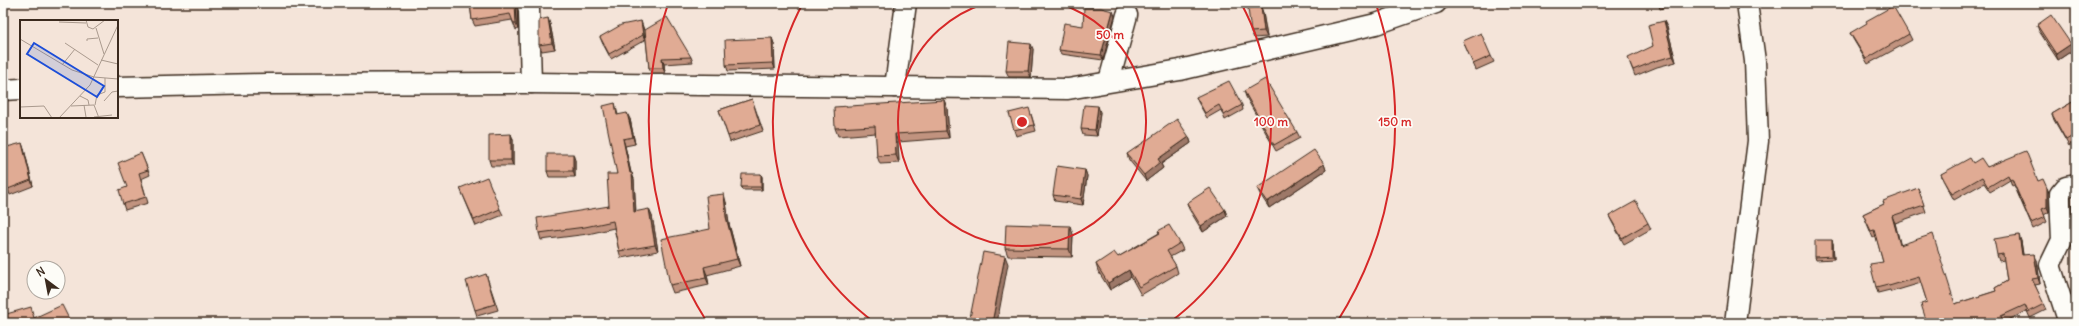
<svg xmlns="http://www.w3.org/2000/svg" width="2079" height="326" viewBox="0 0 2079 326" font-family="Delius,sans-serif">
<style>
.lines{fill:none;stroke-linecap:round;stroke-linejoin:round}
.minor-casing{stroke:#3b2a1e;stroke-width:23}
.minor{stroke:#fdfcf7;stroke-width:20}
.wall{fill:#c1937f;stroke:#3b2a1e}
.shaded-wall{fill:#9d7868;stroke:#3b2a1e}
.building{fill:#e0ab94;stroke:#3b2a1e}
.ring{fill:none;stroke:#d62828;stroke-width:2}
.inset-road{fill:none;stroke:#aa9a8e;stroke-width:1}
.view{fill:#1d4ed8;fill-opacity:0.15;stroke:#1d4ed8;stroke-width:2}
.inset-edge{fill:none;stroke:#3b2a1e;stroke-width:2}
.centre{fill:#d62828;stroke:#fdfcf7;stroke-width:2}
.ring-label{font-size:12px;text-anchor:middle;font-weight:bold;fill:#d62828;stroke:#fdfcf7;stroke-width:3.5;stroke-linejoin:round;paint-order:stroke}
</style>
<rect width="100%" height="100%" fill="#f4e4d9"/>
<filter id="ink" filterUnits="userSpaceOnUse"><feTurbulence type="fractalNoise" baseFrequency=".025" numOctaves="2"/><feDisplacementMap in="SourceGraphic" scale="8" xChannelSelector="R" yChannelSelector="G"/><feConvolveMatrix kernelMatrix="1 2 1 2 8 2 1 2 1" color-interpolation-filters="sRGB"/></filter>
<g filter="url(#ink)">
<g class="lines">
<g class="minor-casing">
<g id="minor">
<path d="M527,3L529,9L531,83"/>
<path d="M1109,81L1127,15"/>
<path d="M117,87L267,84L531,83L1068,89L1180,70L1376,24L1436,3"/>
<path d="M895,87L906,3"/>
<path d="M3,90L21,89"/>
<path d="M1735,323L1758,141L1755,61L1747,3"/>
<path d="M2069,323L2050,265L2062,240L2060,194L2066,187L2076,185"/>
</g>
</g>
<use href="#minor" class="minor"/>
</g>
<g class="wall">
<path d="M470,3H517L518,29L516,30L512,20L475,26L472,20Z"/>
<path d="M1658,3H1678L1660,9Z"/>
<path d="M1261,7L1263,13L1267,37L1254,38L1251,32Z"/>
<path d="M1115,16L1103,60L1061,54L1059,50L1083,26Z"/>
<path d="M550,24L555,49L542,51L539,45Z"/>
<path d="M2037,25L2073,50L2058,60L2039,31Z"/>
<path d="M643,27L645,40L611,59L602,42L600,37Z"/>
<path d="M1667,27L1676,62L1657,67L1635,76L1630,63L1653,46Z"/>
<path d="M645,30L691,57L693,62L664,64L665,73H651L649,68Z"/>
<path d="M1850,33L1909,34L1912,40L1868,64L1853,39Z"/>
<path d="M772,38L774,44L775,69L728,71L726,65Z"/>
<path d="M1463,41L1491,56L1494,62L1476,70Z"/>
<path d="M1033,49L1031,77H1009L1006,71Z"/>
<path d="M1244,91L1297,132L1300,138L1276,151L1246,97Z"/>
<path d="M1196,97L1242,105L1243,110L1225,120L1221,110L1207,118L1198,102Z"/>
<path d="M752,99L763,131L730,142L719,110Z"/>
<path d="M944,100L947,108L949,138L898,142L899,163L880,164L877,156L876,133L838,136L835,128Z"/>
<path d="M2076,100V141L2069,146L2054,120L2052,114Z"/>
<path d="M615,103L618,115L630,119L635,144L625,146L631,173L634,179L636,212L652,216L658,251L621,258L619,251L614,228L588,234L541,240L539,233L609,206L617,174Z"/>
<path d="M1100,112L1097,136L1083,135L1081,129Z"/>
<path d="M1031,114L1036,131L1016,136L1014,130Z"/>
<path d="M511,134L513,140V166H491L489,160Z"/>
<path d="M1189,137L1191,143L1161,164L1163,168L1146,181L1129,160L1127,154Z"/>
<path d="M24,149L33,186L10,195L3,174Z"/>
<path d="M141,153L150,175L141,179L148,203L125,210L123,204L127,187Z"/>
<path d="M575,160V177H549L547,171Z"/>
<path d="M1973,163L2038,181L2047,188L2049,193V212L2044,215L2047,222L2033,229L2014,185L2012,186L2010,180L1990,192L1984,183L1954,200L1943,180L1941,174Z"/>
<path d="M1324,164L1326,170L1269,208L1260,194L1257,188Z"/>
<path d="M1085,170L1087,176L1083,205L1055,201L1053,195Z"/>
<path d="M761,174L762,177V190H742L741,187Z"/>
<path d="M460,188L500,209L503,215L476,226Z"/>
<path d="M1918,188L1926,212L1895,223L1900,244L1955,304L1996,291L1995,288L2007,281L2004,260L1999,261L1997,255L2021,241L2023,255L2037,260L2040,284L2035,285L2046,310L2030,318L2027,311L2004,322V323H1927V302L1921,283L1891,292L1890,290L1878,293L1876,287L1883,262L1876,236L1873,238L1863,214Z"/>
<path d="M726,202L729,224L740,266L707,275L709,285L673,293L670,285L710,229Z"/>
<path d="M1187,203L1225,210L1227,216L1203,232L1189,209Z"/>
<path d="M1609,216L1648,223L1651,229L1624,244L1612,222Z"/>
<path d="M1158,231L1180,243L1183,250L1170,257L1176,266L1178,273L1141,295L1131,277L1110,290L1098,271L1096,264L1118,257L1159,233Z"/>
<path d="M1073,234L1072,257L1008,256L1005,248Z"/>
<path d="M1833,243L1834,259L1816,260L1815,257Z"/>
<path d="M486,274L498,310L477,316L475,310Z"/>
</g>
<g class="shaded-wall">
<path d="M515,3H517L518,29L516,24Z"/>
<path d="M1261,7L1263,13L1267,37L1264,31Z"/>
<path d="M1113,11L1115,16L1103,60L1101,55Z"/>
<path d="M548,18L550,24L555,49L552,43Z"/>
<path d="M641,21L643,27L645,40L643,35Z"/>
<path d="M1664,21L1667,27L1676,62L1673,56Z"/>
<path d="M772,38L774,44L775,69L773,63Z"/>
<path d="M1031,44L1033,49L1031,77L1028,71Z"/>
<path d="M2071,44L2073,50L2058,60L2056,54Z"/>
<path d="M662,58L664,64L665,73L663,68Z"/>
<path d="M944,100L947,108L949,138L946,131Z"/>
<path d="M1098,106L1100,112L1097,136L1095,130Z"/>
<path d="M627,113L630,119L635,144L633,137Z"/>
<path d="M511,134L513,140V166L511,160Z"/>
<path d="M895,134L898,142L899,163L896,155Z"/>
<path d="M1189,137L1191,143L1161,164L1163,168L1146,181L1144,175L1158,159Z"/>
<path d="M623,139L625,146L632,177V173L634,179L636,219L634,212L630,173Z"/>
<path d="M22,143L24,149L33,186L31,180Z"/>
<path d="M573,154L575,160V177L573,171Z"/>
<path d="M1324,164L1326,170L1269,208L1267,202Z"/>
<path d="M1085,170L1087,176L1083,205L1081,199Z"/>
<path d="M761,174L762,177V190L761,187Z"/>
<path d="M2047,188L2049,193V212L2047,207Z"/>
<path d="M724,194L726,202L729,224L740,266L737,259L726,217Z"/>
<path d="M649,209L652,216L658,251L655,245Z"/>
<path d="M1225,210L1227,216L1203,232L1201,226Z"/>
<path d="M1892,216L1895,223L1902,251L1900,245Z"/>
<path d="M1070,226L1073,234L1072,257L1069,249Z"/>
<path d="M2019,235L2021,241L2024,261L2022,255Z"/>
<path d="M1832,240L1833,243L1834,259L1832,256Z"/>
<path d="M2034,254L2037,260L2040,284L2038,278Z"/>
<path d="M1005,256L1008,264L997,323H992Z"/>
<path d="M704,267L707,275L709,285L706,278Z"/>
<path d="M1129,270L1131,277L1110,290L1108,283Z"/>
</g>
<g class="building">
<path d="M470,3H515L516,24H514L510,14L472,20Z"/>
<path d="M1893,6L1909,34L1866,59L1850,33L1867,23L1866,21Z"/>
<path d="M1261,7L1264,31L1251,32L1248,8Z"/>
<path d="M1084,8H1101L1113,11L1101,55L1059,50L1064,23L1083,26Z"/>
<path d="M2051,15L2071,44L2056,54L2037,25Z"/>
<path d="M667,17L691,57L662,58L663,68H649L645,30Z"/>
<path d="M548,18L552,43L539,45V20Z"/>
<path d="M641,21L643,35L609,54L600,37L621,25Z"/>
<path d="M1664,21L1673,56L1655,61L1633,70L1628,58L1653,46L1648,25Z"/>
<path d="M1481,33L1491,56L1473,64L1463,41Z"/>
<path d="M772,38L773,63L726,65L725,40Z"/>
<path d="M1009,42L1031,44L1028,71H1006Z"/>
<path d="M1265,79L1297,132L1274,145L1244,91Z"/>
<path d="M1229,81L1242,105L1224,115L1219,105L1205,113L1196,97Z"/>
<path d="M752,99L760,125L728,136L719,110Z"/>
<path d="M944,100L946,131L895,134L896,155L877,156L875,126L835,128L834,107Z"/>
<path d="M2076,100V134L2066,140L2052,114Z"/>
<path d="M615,103L617,115L627,113L633,137L623,139L630,173H632L634,212L649,209L655,245L619,251L613,221L585,227L539,233L537,218L609,206L607,174H617L603,106Z"/>
<path d="M1084,105L1098,106L1095,130L1081,129Z"/>
<path d="M1029,108L1034,125L1014,130L1009,113Z"/>
<path d="M1177,119L1189,137L1158,159L1160,162L1144,175L1127,154Z"/>
<path d="M511,134V160H489V135Z"/>
<path d="M22,143L31,180L8,189L3,174V148Z"/>
<path d="M1314,150L1324,164L1267,202L1257,188Z"/>
<path d="M2026,151L2038,181L2043,179L2047,188V207L2042,209L2045,217L2031,223L2012,179L2010,180L2008,175L1988,187L1982,177L1952,194L1941,174L1970,158L1973,163L1981,158L1987,167Z"/>
<path d="M141,153L148,170L139,173L146,197L123,204L119,190L127,187L118,163Z"/>
<rect x="547" y="154" width="26" height="17"/>
<path d="M1057,166L1085,170L1081,199L1053,195Z"/>
<path d="M742,174H761V187H741Z"/>
<path d="M487,177L500,209L474,220L460,188Z"/>
<path d="M1210,188L1225,210L1201,226L1187,203Z"/>
<path d="M1918,188L1924,205L1892,216L1900,245L1933,234L1955,304L1996,291L1995,288L2007,281L2003,254L1997,255L1994,239L2019,235L2022,255L2034,254L2038,278L2032,279L2044,304L2028,312L2025,305L2001,316L2003,322L1999,323H1927L1921,304L1927,302L1919,277L1889,286L1888,284L1876,287L1870,264L1883,262L1874,230L1871,231L1863,214L1884,204L1883,201Z"/>
<path d="M724,194L726,217L737,259L704,267L706,278L670,285L661,239L710,229L706,196Z"/>
<path d="M1636,201L1648,223L1622,238L1609,216Z"/>
<path d="M1006,224L1070,226L1069,249L1005,248Z"/>
<path d="M1169,225L1180,243L1167,251L1176,266L1139,287L1129,270L1108,283L1096,264L1114,252L1118,257L1160,233L1158,231Z"/>
<path d="M1815,240H1832V256L1815,257Z"/>
<path d="M983,252L1005,256L992,323H969Z"/>
<path d="M486,274L495,304L475,310L466,281Z"/>
<path d="M2076,291V299L2073,292Z"/>
<path d="M62,305L71,323H3V315L31,307L34,318Z"/>
</g>
</g>
<g class="ring">
<path d="M1057 3A124 124 0 1 1 987 3"/>
<path d="M874 322A249 249 0 0 1 803 3M1241 3A249 249 0 0 1 1170 322"/>
<path d="M707 322A373 373 0 0 1 668 4M1376 4A373 373 0 0 1 1337 322"/>
</g>
<g transform="translate(20 20)">
<rect width="98" height="98" fill="#f4e4d9"/>
<path class="inset-road" d="M66,0L68,7L73,9L85,0M39,2L66,3M76,8L84,34M0,19L52,50L74,57L98,59M67,21V19L78,18M45,23L78,45M81,40L98,44M42,45L55,29M60,76L68,80L69,85M84,81L92,72L98,71M64,85L66,97M75,85L77,75L85,72V58M51,86L74,85L79,98M0,87L24,86L32,98M74,97L92,95M39,98L70,65L98,5"/>
<path class="view" d="M14,23L84,66L77,77L7,34Z"/>
<rect width="98" height="98" class="inset-edge"/>
</g>
<circle cx="1022" cy="122" r="6" class="centre"/>
<g class="ring-label">
<text x="1110" y="39">50 m</text>
<text x="1271" y="126">100 m</text>
<text x="1395" y="126">150 m</text>
</g>
<rect width="2079" height="326" fill="none" stroke="#fdfcf7" stroke-width="16"/>
<rect x="8" y="8" width="2063" height="310" fill="none" stroke="#3b2a1e" stroke-width="1.5" filter="url(#ink)"/>
<g transform="translate(46 280) rotate(328)"><circle r="19" fill="#fdfcf7" stroke="#afa8a0"/>
<path d="M0-3L7 15L0 10L-7 15Z" fill="#3b2a1e"/>
<text y="-6" font-size="11" font-weight="bold" text-anchor="middle" fill="#3b2a1e">N</text>
</g>
</svg>
